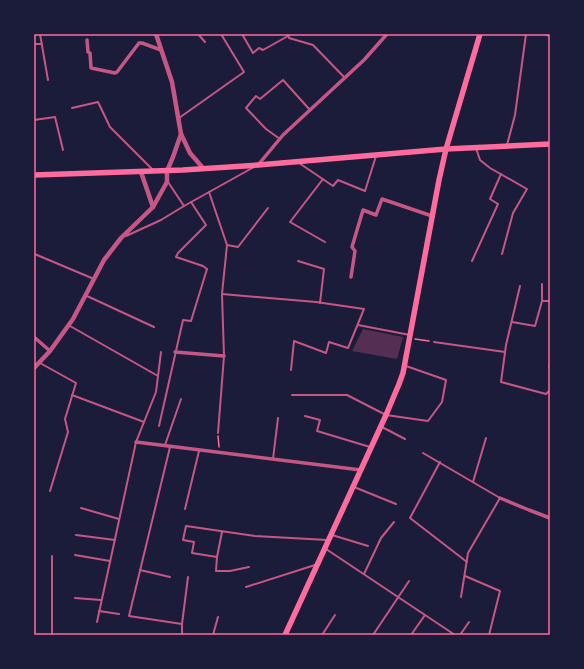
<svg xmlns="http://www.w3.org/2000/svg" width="584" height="669" viewBox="0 0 584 669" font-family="'Work Sans',sans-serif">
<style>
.building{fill:#542f53}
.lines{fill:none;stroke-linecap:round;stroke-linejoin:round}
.path{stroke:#ff6b9d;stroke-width:1.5}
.service{stroke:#c65784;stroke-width:2}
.minor{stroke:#c65784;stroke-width:3.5}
.tertiary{stroke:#c65784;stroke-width:4.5}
.primary{stroke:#ff6b9d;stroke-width:5.5}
.neatline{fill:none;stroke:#ff6b9d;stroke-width:1.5}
</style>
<rect width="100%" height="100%" fill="#1b1b3a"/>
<path class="building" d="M363,329L403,337L397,359L352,351Z"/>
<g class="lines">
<g class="path">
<path d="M415,339L429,341"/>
<path d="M218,436L219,447"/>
</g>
<g class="service">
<path d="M40,34L48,80"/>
<path d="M198,34L205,42"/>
<path d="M242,34L253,53L259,48L263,50L288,36"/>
<path d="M288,34L289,38L313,45L345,78"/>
<path d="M544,34L550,36"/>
<path d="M34,44H42"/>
<path d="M72,108L98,102L110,127L153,170"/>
<path d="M179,118L244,72L221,34"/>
<path d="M34,120L55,117L63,150"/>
<path d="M280,139L266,129L246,108L256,96L260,99L283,80L310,110"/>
<path d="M507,145L515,115L526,34"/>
<path d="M476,148L480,160L490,168L527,189L513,213L502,254"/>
<path d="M299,163L333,186L338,180L365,191L376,156"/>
<path d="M323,179L290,222L325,242"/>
<path d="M168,182L184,206"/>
<path d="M209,192L227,245L222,294L224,356L218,433"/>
<path d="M126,236L161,220L184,206L254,167"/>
<path d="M227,245L238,247L268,208"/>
<path d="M34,254L37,255L94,279"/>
<path d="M298,261L324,269L320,303"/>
<path d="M472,261L498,204L490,199L501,174"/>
<path d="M520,286L506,345L501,382L546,394L549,391H550"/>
<path d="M222,294L316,302L364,309L348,348L329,342L326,353L294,341L291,370"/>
<path d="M87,296L154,327"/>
<path d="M542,301H550"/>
<path d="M512,322L535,326L542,301V284"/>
<path d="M358,325L410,335"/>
<path d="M70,326L158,376"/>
<path d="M434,342L505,352"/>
<path d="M40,363L76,383L65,419L68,432L50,491"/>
<path d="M549,367L550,364"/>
<path d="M72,395L144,422"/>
<path d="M292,395H347L386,415L428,421L442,402L446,380L406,366"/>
<path d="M305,416L320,420L317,431L370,447"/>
<path d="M159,426L183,320L191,321L207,269L203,266L176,257L178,253L206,225L191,202"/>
<path d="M382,427L405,439"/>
<path d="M165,445L181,399"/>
<path d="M170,447L129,616L182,624V635"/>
<path d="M423,453L500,498L468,553L461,597"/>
<path d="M273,459L278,418"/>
<path d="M440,462L410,518L467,562"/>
<path d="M473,482L486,438"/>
<path d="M354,487L396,504"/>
<path d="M81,508L119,519"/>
<path d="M185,509L199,451"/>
<path d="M222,532L217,557L216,571H230L249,567"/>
<path d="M76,535L115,540"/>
<path d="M332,535L368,546"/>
<path d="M326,549L455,635"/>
<path d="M75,555L110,561"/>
<path d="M217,557L192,553L194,542L183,540L186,526L255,536L327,540"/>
<path d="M140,570L170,577"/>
<path d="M364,574L381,538L394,522"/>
<path d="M465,576L500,591L489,635"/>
<path d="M246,587L315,565"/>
<path d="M75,598L101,600"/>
<path d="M99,611L119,614"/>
<path d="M97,622L136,442L156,392L161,352"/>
<path d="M182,624L188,577"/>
<path d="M52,635V556"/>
<path d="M213,635L218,617"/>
<path d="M322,635L335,615"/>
<path d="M373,635L409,581"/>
<path d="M411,635L425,615"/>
<path d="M460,635L469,622"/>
</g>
<g class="minor">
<path d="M87,40L88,52L90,53L91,68L115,73L117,72L139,43H142L161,50"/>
<path d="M258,165L283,135L364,60L387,34"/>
<path d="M351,277L355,251L352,247L363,210L376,215L382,199L432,216"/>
<path d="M34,337L50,351"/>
<path d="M175,352L224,356"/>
<path d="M136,442C211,452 286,460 361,470"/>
<path d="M500,498L529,510L550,518"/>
</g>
<g class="tertiary">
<path d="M156,34L172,82L181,134L190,153L203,168"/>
<path d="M141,172L153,207"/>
<path d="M34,368L50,351L73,319L104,260L121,238L153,207L167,182V171L173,157L181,134"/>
</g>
<g class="primary">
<path d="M34,175L183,170L258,165L446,149L550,144"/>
<path d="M285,635L386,415L399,384L403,373L439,180L446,149L480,34"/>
</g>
</g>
<rect width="584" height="669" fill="none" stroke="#1b1b3a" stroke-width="70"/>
<rect x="35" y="35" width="514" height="599" class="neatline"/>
</svg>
